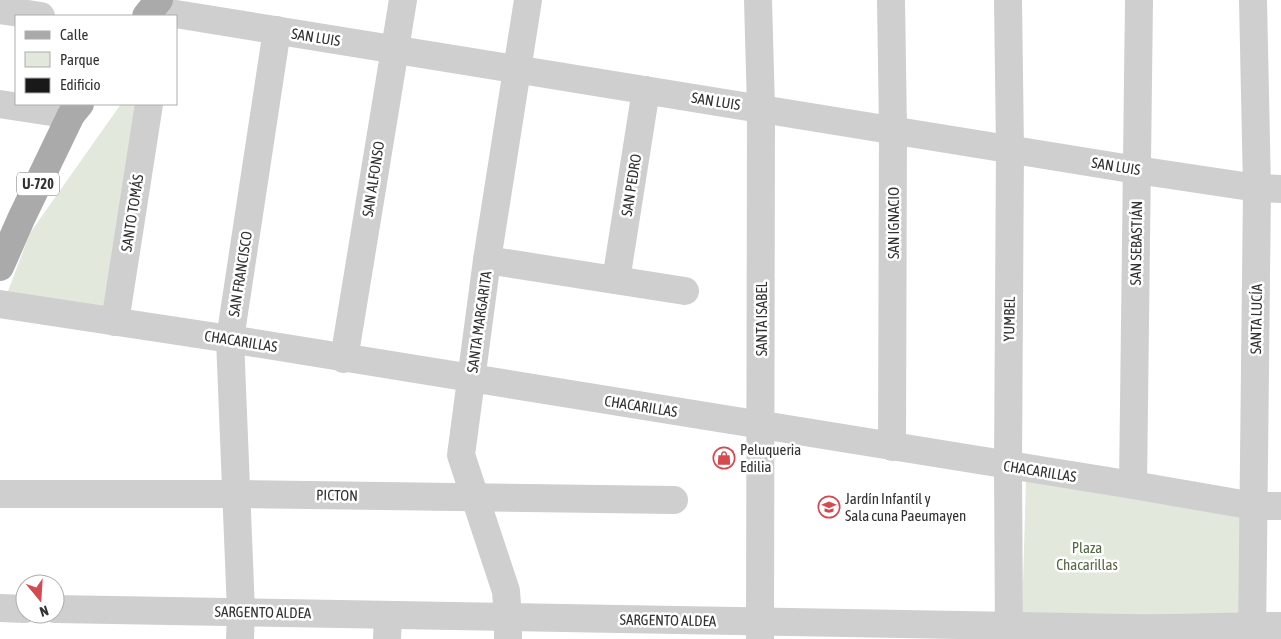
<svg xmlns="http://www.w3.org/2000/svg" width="1281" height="639" viewBox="0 0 1281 639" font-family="'Asap Condensed',sans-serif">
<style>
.green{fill:#e2e8dc}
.shadow{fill:#0003}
.building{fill:#191919}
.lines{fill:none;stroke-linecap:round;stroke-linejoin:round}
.minor{stroke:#cfcfcf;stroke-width:28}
.major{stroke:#aaa;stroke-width:28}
.labels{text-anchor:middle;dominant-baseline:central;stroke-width:5;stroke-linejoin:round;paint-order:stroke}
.shield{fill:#fff;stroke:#707070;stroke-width:1}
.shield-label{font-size:14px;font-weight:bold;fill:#323232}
.street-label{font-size:15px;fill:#323232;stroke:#fff}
.poi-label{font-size:15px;fill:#323232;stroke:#fff;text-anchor:start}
.park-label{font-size:15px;fill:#546a44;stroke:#fff}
</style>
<rect width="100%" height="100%" fill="#fff"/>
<g class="green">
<path d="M121,104H140L110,319L4,302L30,233Z"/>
<path d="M1026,479L1244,518L1242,616L1022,619Z"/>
</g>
<path class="shadow" d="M723,447L734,450L731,463L728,466L721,450Z"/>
<path class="building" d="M719,449L732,452L728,467L715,464Z"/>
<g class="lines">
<g class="minor">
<path d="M758,0L761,108L760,639"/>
<path d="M891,0L893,129L892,447"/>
<path d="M1008,0L1010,149L1008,465L1009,639"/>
<path d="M0,10L41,16"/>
<path d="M151,10L1137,170L1257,188L1281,189"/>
<path d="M0,104L71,115"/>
<path d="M487,260L685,291"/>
<path d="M616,280L646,90"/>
<path d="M0,304L230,339L1133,485L1254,506H1281"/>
<path d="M115,322L149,104"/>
<path d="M344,359L403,0"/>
<path d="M1133,485L1139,0"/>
<path d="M0,494H236L674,500"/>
<path d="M0,608L25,609"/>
<path d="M55,609C412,613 770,624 1127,628C1178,629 1230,626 1281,626"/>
<path d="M240,639L241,611L230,339L277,30"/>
<path d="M387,639L388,615"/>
<path d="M508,639V618L506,591L461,455L487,260L528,0"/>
<path d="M1252,639L1257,188L1253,0"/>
</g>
<g class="major">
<path d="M146,16L159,0"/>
<path d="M0,267L21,219L71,115L80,104"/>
</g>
</g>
<defs>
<g id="shop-ring" transform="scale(1.125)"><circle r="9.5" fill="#fff" stroke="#d34b50" stroke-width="1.5"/><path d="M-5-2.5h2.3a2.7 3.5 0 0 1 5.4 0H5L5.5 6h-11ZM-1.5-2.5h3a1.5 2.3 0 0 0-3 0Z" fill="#d34b50"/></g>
<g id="school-ring" transform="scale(1.125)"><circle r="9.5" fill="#fff" stroke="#d34b50" stroke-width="1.5"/><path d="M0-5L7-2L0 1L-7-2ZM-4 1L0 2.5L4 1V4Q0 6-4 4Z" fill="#d34b50"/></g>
</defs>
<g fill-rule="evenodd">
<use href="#shop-ring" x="724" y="458"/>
<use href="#school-ring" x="829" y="507"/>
</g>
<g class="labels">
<rect class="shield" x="17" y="172.5" width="42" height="23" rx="4"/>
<g class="shield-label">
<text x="38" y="184">U-720</text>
</g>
<g class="street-label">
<text transform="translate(316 37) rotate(9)">SAN LUIS</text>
<text transform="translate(716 101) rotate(9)">SAN LUIS</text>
<text transform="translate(1116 166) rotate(9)">SAN LUIS</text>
<text transform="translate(373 179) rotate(-81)">SAN ALFONSO</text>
<text transform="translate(631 185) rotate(-81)">SAN PEDRO</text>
<text transform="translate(132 213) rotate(-81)">SANTO TOMÁS</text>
<text transform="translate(893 223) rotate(-90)">SAN IGNACIO</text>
<text transform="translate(1136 243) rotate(-89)">SAN SEBASTIÁN</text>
<text transform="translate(240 274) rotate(-81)">SAN FRANCISCO</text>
<text transform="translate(761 319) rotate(-90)">SANTA ISABEL</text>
<text transform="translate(1009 319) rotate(-89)">YUMBEL</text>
<text transform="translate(1256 319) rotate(-89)">SANTA LUCÍA</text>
<text transform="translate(479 322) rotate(-82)">SANTA MARGARITA</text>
<text transform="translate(241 341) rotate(9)">CHACARILLAS</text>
<text transform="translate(641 406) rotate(9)">CHACARILLAS</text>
<text transform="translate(1040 471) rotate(9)">CHACARILLAS</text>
<text transform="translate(337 495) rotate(1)">PICTON</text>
<text transform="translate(263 612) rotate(1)">SARGENTO ALDEA</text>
<text transform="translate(668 620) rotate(1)">SARGENTO ALDEA</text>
</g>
<g class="poi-label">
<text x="740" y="449">Peluqueria<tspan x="740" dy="17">Edilia</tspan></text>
<text x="845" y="498">Jardín Infantíl y<tspan x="845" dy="17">Sala cuna Paeumayen</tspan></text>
</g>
<g class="park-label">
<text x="1087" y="547">Plaza<tspan x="1087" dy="17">Chacarillas</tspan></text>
</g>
</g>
<rect x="15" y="15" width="162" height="90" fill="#ffffff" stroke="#adadad"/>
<rect x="25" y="31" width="25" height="8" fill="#aaaaaa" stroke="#adadad"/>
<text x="60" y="40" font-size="15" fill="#323232">Calle</text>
<rect x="25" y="52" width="25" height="15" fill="#e2e8dc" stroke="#adadad"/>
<text x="60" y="65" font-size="15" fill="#323232">Parque</text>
<rect x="25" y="78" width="25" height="15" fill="#191919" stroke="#adadad"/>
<text x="60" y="90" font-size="15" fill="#323232">Edificio</text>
<g transform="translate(40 599) rotate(162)"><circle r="24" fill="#ffffff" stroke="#adadad"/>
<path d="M0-4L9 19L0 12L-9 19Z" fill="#d34b50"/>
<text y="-8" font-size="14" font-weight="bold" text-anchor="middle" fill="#323232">N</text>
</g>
</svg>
